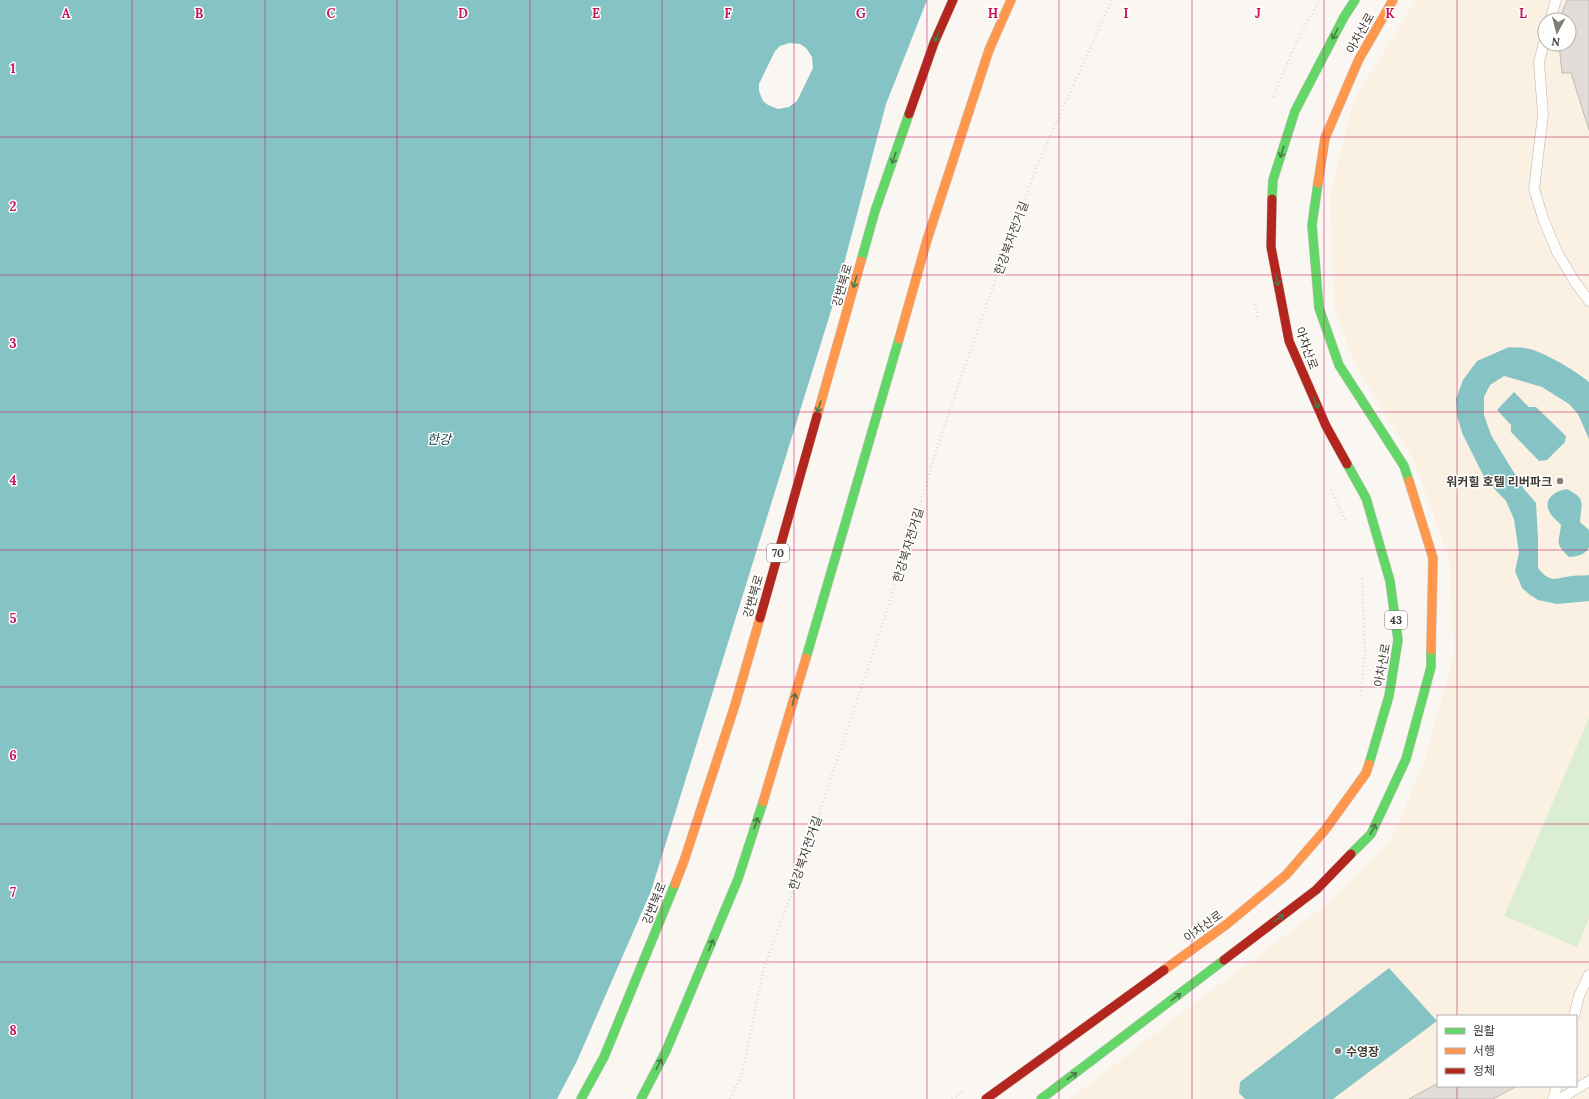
<svg xmlns="http://www.w3.org/2000/svg" width="1589" height="1099" viewBox="0 0 1589 1099" font-family="Lora,'Noto Sans KR',serif">
<style>
.built{fill:#fbf1e2;fill-rule:evenodd}
.green{fill:#dbedd2}
.water{fill:#86c3c4}
.pier{fill:#faf6f1}
.building{fill:#e1dcd7;stroke:#bfbbb6}
.lines{fill:none;stroke-linecap:round;stroke-linejoin:round}
.lane-casing{stroke:#b7b3ae;stroke-width:11}
.fast-casing{stroke:#cfc6c3;stroke-width:10}
.slow-casing{stroke:#cfc6c3;stroke-width:10}
.jam-casing{stroke:#cfc6c3;stroke-width:10}
.path{stroke:#dcdcda;stroke-width:2.5;stroke-dasharray:1 3;stroke-linecap:butt}
.lane{stroke:#fefefd;stroke-width:10}
.fast{stroke:#63d668;stroke-width:9}
.slow{stroke:#ff974d;stroke-width:9}
.jam{stroke:#b3261e;stroke-width:9}
.oneway{stroke:#4d7849}
.grid{fill:none;stroke:#c2185b;stroke-width:1;stroke-opacity:0.55}
.poi-dot{fill:#807c76;stroke:#fff;stroke-width:1.5}
.labels{text-anchor:middle;dominant-baseline:central;stroke-width:3;stroke-linejoin:round;paint-order:stroke}
.shield{fill:#fff;stroke:#797571;stroke-width:1}
.shield-label{font-size:11px;font-weight:bold;fill:#3f3a34}
.street-label{font-size:12px;fill:#3f3a34;stroke:#fff}
.poi-label{font-size:12px;font-weight:bold;fill:#3f3a34;stroke:#fff;text-anchor:end}
.water-label{font-size:13px;font-style:italic;fill:#113b3d;stroke:#fff}
.grid-label{font-size:13px;text-anchor:middle;font-weight:bold;fill:#c2185b;stroke:#fff;stroke-width:3;stroke-linejoin:round;paint-order:stroke}
</style>
<rect width="100%" height="100%" fill="#faf6f1"/>
<path class="built" d="M1416,0H1589V1099H1069L1330,901L1391,840L1424,762L1454,655L1449,560L1414,460L1355,365L1334,308L1330,194L1353,101ZM1545,20H1569V44H1545ZM1438,1016H1576V1086H1438Z"/>
<path class="green" d="M1589,718V918L1577,947L1504,916Z"/>
<g class="water">
<path d="M0,0H1048L1019,69L768,830L672,1099H0Z"/>
<path d="M1509,347C1514,348 1520,347 1525,348C1543,351 1576,371 1589,382V439L1578,414L1569,404L1542,387L1504,376L1490,385L1484,397V415L1491,435L1524,489L1536,503L1538,539V568C1551,584 1555,578 1572,576C1578,575 1584,576 1589,575V601L1557,604L1538,600L1530,595L1522,588L1515,571L1519,553L1514,519L1506,501L1485,479L1463,435L1457,416L1456,399L1463,380L1477,361Z"/>
<path d="M1514,392L1529,407H1536L1566,436L1565,442L1547,460L1539,461L1511,432V425L1497,410Z"/>
<path d="M1567,489C1587,499 1581,503 1580,522L1589,530C1589,535 1589,543 1589,547C1587,554 1576,557 1569,557C1554,542 1559,544 1561,525C1558,521 1553,518 1550,513C1542,499 1555,491 1567,489Z"/>
<path d="M1389,968L1437,1021L1333,1099H1245L1239,1093L1240,1082Z"/>
</g>
<g class="pier">
<path d="M927,0H1050L1021,70L894,451L833,668L770,831L674,1099H557L577,1061L651,891L835,298L886,104Z"/>
<path d="M790,43L800,44L806,48L812,57L813,68L797,101L789,107L778,109L768,105L763,101L759,91V84L775,51L780,46Z"/>
</g>
<g class="building">
<path d="M1567,0H1589V130L1571,73H1562L1559,44H1569V20H1559Z"/>
<path d="M1438,1083V1086H1517L1493,1099H1409Z"/>
</g>
<g class="lines">
<g class="lane-casing">
<g id="lane">
<path d="M1550,20L1556,0"/>
<path d="M1545,39L1539,62L1543,115L1534,189L1543,218L1557,252L1575,282L1589,301"/>
<path d="M1574,1016L1579,996L1589,975"/>
<path d="M1553,1099L1557,1086"/>
<path d="M1560,1099L1589,1081"/>
</g>
</g>
<g class="fast-casing">
<g id="fast">
<path d="M1318,183L1312,225L1319,308L1339,365L1404,466L1409,481"/>
<path d="M1272,199L1273,180L1295,111L1344,17L1355,0"/>
<path d="M861,261L875,211L909,114"/>
<path d="M1347,464L1366,498L1390,581L1398,640L1389,696L1369,764"/>
<path d="M806,658L899,339"/>
<path d="M1351,854L1371,834L1406,759L1431,667V650"/>
<path d="M581,1099L604,1057L675,884"/>
<path d="M641,1099L666,1051L738,879L763,802"/>
<path d="M1041,1099L1224,960"/>
</g>
</g>
<g class="slow-casing">
<g id="slow">
<path d="M1318,183L1325,138L1359,59L1393,0"/>
<path d="M899,339L927,240L989,50L1011,0"/>
<path d="M817,416L861,261"/>
<path d="M1409,481L1433,558L1431,650"/>
<path d="M763,802L806,658"/>
<path d="M675,884L684,861L735,705L760,618"/>
<path d="M1164,970L1227,924L1286,875L1325,830L1366,773L1369,764"/>
</g>
</g>
<g class="jam-casing">
<g id="jam">
<path d="M909,114L934,43L953,0"/>
<path d="M1272,199L1271,247L1289,341L1326,426L1347,464"/>
<path d="M760,618L817,416"/>
<path d="M1224,960L1316,890L1351,854"/>
<path d="M986,1099L1164,970"/>
</g>
</g>
<g class="path">
<path d="M1273,97L1301,32L1320,0"/>
<path d="M1255,304L1258,319"/>
<path d="M1331,490L1345,520"/>
<path d="M1360,699L1365,653L1362,577"/>
<path d="M730,1099L742,1074L764,968L803,862L836,763L886,614L941,436L986,306L1037,166L1112,0"/>
<path d="M952,1099L963,1091"/>
</g>
<use href="#lane" class="lane"/>
<use href="#fast" class="fast"/>
<use href="#slow" class="slow"/>
<use href="#jam" class="jam"/>
</g>
<defs><path id="oneway-shaft" d="M-6 0H5M1.5-3L5.5 0L1.5 3" fill="none" stroke-width="1.6" stroke-linecap="round" stroke-linejoin="round"/></defs>
<g class="oneway">
<use href="#oneway-shaft" transform="translate(1335 34) rotate(117)"/>
<use href="#oneway-shaft" transform="translate(937 36) rotate(114)"/>
<use href="#oneway-shaft" transform="translate(1282 152) rotate(108)"/>
<use href="#oneway-shaft" transform="translate(894 158) rotate(109)"/>
<use href="#oneway-shaft" transform="translate(1277 280) rotate(79)"/>
<use href="#oneway-shaft" transform="translate(855 282) rotate(106)"/>
<use href="#oneway-shaft" transform="translate(1316 403) rotate(66)"/>
<use href="#oneway-shaft" transform="translate(819 407) rotate(106)"/>
<use href="#oneway-shaft" transform="translate(794 699) rotate(-74)"/>
<use href="#oneway-shaft" transform="translate(756 823) rotate(-72)"/>
<use href="#oneway-shaft" transform="translate(1373 829) rotate(-63)"/>
<use href="#oneway-shaft" transform="translate(1279 918) rotate(-37)"/>
<use href="#oneway-shaft" transform="translate(711 945) rotate(-67)"/>
<use href="#oneway-shaft" transform="translate(1176 997) rotate(-37)"/>
<use href="#oneway-shaft" transform="translate(659 1064) rotate(-62)"/>
<use href="#oneway-shaft" transform="translate(1072 1076) rotate(-37)"/>
</g>
<path class="grid" d="M132,0V1099M265,0V1099M397,0V1099M530,0V1099M662,0V1099M794,0V1099M927,0V1099M1059,0V1099M1192,0V1099M1324,0V1099M1457,0V1016M0,137H1589M0,275H1589M0,412H1589M0,550H1589M0,687H1589M0,824H1589M0,962H1589M1457,1086V1099"/>
<g class="poi-dot">
<circle cx="1560" cy="481" r="4"/>
<circle cx="1338" cy="1051" r="4"/>
</g>
<g class="labels">
<g class="shield">
<rect x="767" y="544" width="22" height="18" rx="3"/>
<rect x="1385" y="611" width="22" height="18" rx="3"/>
</g>
<g class="shield-label">
<text x="778" y="553">70</text>
<text x="1396" y="620">43</text>
</g>
<g class="street-label">
<text transform="translate(1360 33) rotate(-61)">아차산로</text>
<text transform="translate(1011 238) rotate(-70)">한강북자전거길</text>
<text transform="translate(842 285) rotate(-74)">강변북로</text>
<text transform="translate(1307 348) rotate(70)">아차산로</text>
<text transform="translate(908 545) rotate(-73)">한강북자전거길</text>
<text transform="translate(753 596) rotate(-74)">강변북로</text>
<text transform="translate(1382 665) rotate(-80)">아차산로</text>
<text transform="translate(805 853) rotate(-71)">한강북자전거길</text>
<text transform="translate(654 903) rotate(-68)">강변북로</text>
<text transform="translate(1203 926) rotate(-36)">아차산로</text>
</g>
<g class="poi-label">
<text x="1552" y="481">워커힐 호텔 리버파크</text>
<text x="1346" y="1051" text-anchor="start">수영장</text>
</g>
<g class="water-label">
<text x="439" y="439">한강</text>
</g>
</g>
<g class="grid-label">
<text x="66" y="18">A</text>
<text x="199" y="18">B</text>
<text x="331" y="18">C</text>
<text x="463" y="18">D</text>
<text x="596" y="18">E</text>
<text x="728" y="18">F</text>
<text x="861" y="18">G</text>
<text x="993" y="18">H</text>
<text x="1126" y="18">I</text>
<text x="1258" y="18">J</text>
<text x="1390" y="18">K</text>
<text x="1523" y="18">L</text>
<text x="13" y="73">1</text>
<text x="13" y="211">2</text>
<text x="13" y="348">3</text>
<text x="13" y="485">4</text>
<text x="13" y="623">5</text>
<text x="13" y="760">6</text>
<text x="13" y="897">7</text>
<text x="13" y="1035">8</text>
</g>
<rect x="1437" y="1015" width="140" height="72" fill="#ffffff" stroke="#b2b0ae"/>
<rect x="1445" y="1028" width="20" height="6" fill="#63d668" stroke="#b2b0ae"/>
<text x="1473" y="1035" font-size="12" fill="#3f3a34">원활</text>
<rect x="1445" y="1048" width="20" height="6" fill="#ff974d" stroke="#b2b0ae"/>
<text x="1473" y="1055" font-size="12" fill="#3f3a34">서행</text>
<rect x="1445" y="1068" width="20" height="6" fill="#b3261e" stroke="#b2b0ae"/>
<text x="1473" y="1075" font-size="12" fill="#3f3a34">정체</text>
<g transform="translate(1557 32) rotate(187)"><circle r="19" fill="#ffffff" stroke="#b2b0ae"/>
<path d="M0-3L7 15L0 10L-7 15Z" fill="#807c76"/>
<text y="-6" font-size="11" font-weight="bold" text-anchor="middle" fill="#3f3a34">N</text>
</g>
</svg>
